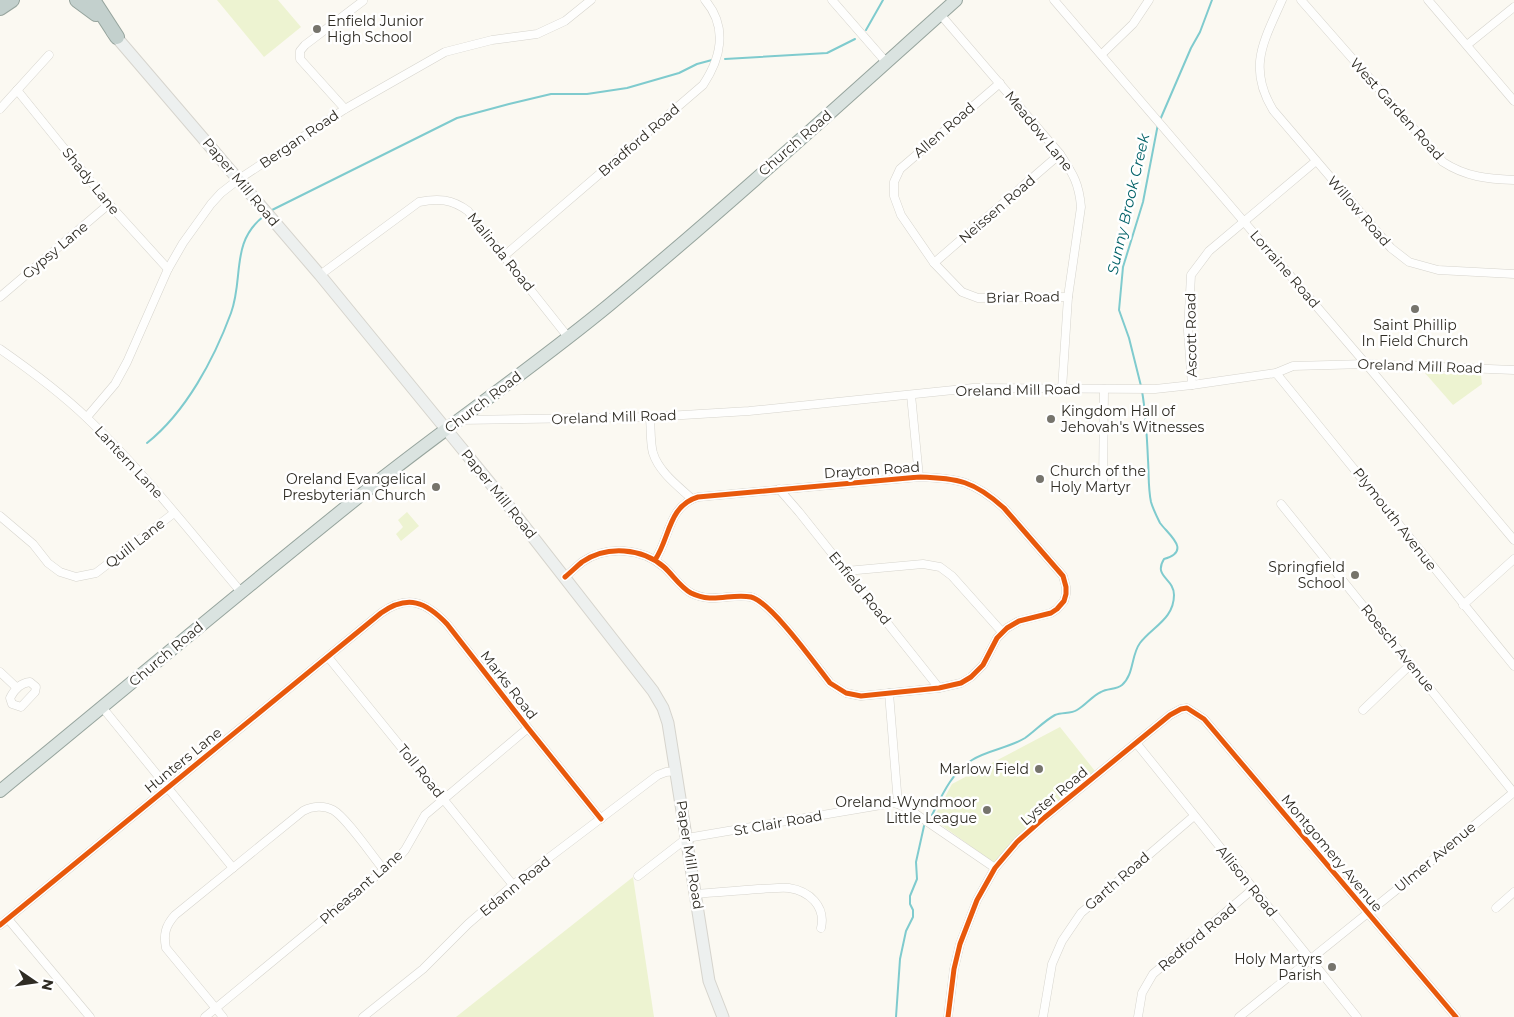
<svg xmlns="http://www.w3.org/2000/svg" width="1514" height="1017" viewBox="0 0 1514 1017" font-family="Montserrat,sans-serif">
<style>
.green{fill:#edf3d1}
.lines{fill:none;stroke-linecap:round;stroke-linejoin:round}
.stream{stroke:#7fcbce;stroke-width:2}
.street-casing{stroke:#d6d4cd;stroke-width:9}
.secondary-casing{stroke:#d6d4cd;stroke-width:13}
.primary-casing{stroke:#96a49d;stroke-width:14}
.highway-casing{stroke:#96a49d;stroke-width:16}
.street{stroke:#fefefd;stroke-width:8}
.secondary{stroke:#edf0ef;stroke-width:11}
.primary{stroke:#dae3e0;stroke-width:12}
.highway{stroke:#c3d0cd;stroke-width:14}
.cycleway-casing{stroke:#fff;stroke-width:8}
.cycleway{stroke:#e8590c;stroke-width:5}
.poi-dot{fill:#76746c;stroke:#fff;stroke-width:2}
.labels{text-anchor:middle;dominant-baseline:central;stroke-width:5;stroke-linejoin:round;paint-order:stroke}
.poi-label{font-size:14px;fill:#2f2c24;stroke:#fff;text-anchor:end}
.street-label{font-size:14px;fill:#2f2c24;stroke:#fff}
.water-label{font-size:15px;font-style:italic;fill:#006167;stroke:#fff}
</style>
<rect width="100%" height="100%" fill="#fbf9f2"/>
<g class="green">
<path d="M217,0H278L301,27L264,57Z"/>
<path d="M1425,373L1481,375L1482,384L1453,405Z"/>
<path d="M407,512L419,526L401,541L396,534L403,527L398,520Z"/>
<path d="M1060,727L1095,771L1042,813L994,863L933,819L952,784Z"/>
<path d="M633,877L654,1017H456Z"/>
</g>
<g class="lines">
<g class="stream">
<path d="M866,30L883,0"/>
<path d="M725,59L827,53L855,39"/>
<path d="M1160,120L1191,48L1200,32L1212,0"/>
<path d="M270,211L457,118L509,104L551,94H587L627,88L679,73L697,64L712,60"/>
<path d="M1141,386L1129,338L1119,310L1123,267L1143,202L1158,124"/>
<path d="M147,443C186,412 214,359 231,313C244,278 230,242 264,216"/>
<path d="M932,815C942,795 952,772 972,760C988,750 1009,748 1025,738C1035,731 1044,721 1055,715C1062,712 1071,714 1077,710C1086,705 1092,696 1101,692C1108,688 1116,690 1122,685C1134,675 1131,655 1140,643C1152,627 1174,619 1174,595C1174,578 1153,577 1164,559C1192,551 1169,535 1160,523C1157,517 1153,509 1151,502C1148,488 1149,474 1148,460C1147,437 1146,414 1142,391"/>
<path d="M896,1017L900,959L906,931L913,917V910L910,904V896L917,879L916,862L924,826"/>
</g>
<g class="street-casing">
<g id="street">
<path d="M832,0L886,62"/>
<path d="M1054,0L1366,364L1514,540"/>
<path d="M1282,0C1264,41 1247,67 1273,110L1391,248L1409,262L1438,270L1514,274"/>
<path d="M1301,0L1443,162C1466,177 1488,179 1514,180"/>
<path d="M1428,0L1514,101"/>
<path d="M940,14L1060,154C1073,174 1079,183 1081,207L1068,297L1062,389"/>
<path d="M1467,45L1514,7"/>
<path d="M1102,54L1133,24L1149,0"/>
<path d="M1000,83L900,169L894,182V196L901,215L934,263L962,292L978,298L1068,297"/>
<path d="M17,90L109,204L168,269"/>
<path d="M0,109L49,55"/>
<path d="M345,109L300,59V51L305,45L363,1"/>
<path d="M504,256L703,85C721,58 728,27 705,0"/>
<path d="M934,263L1060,154"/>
<path d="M320,275L419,202C438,198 452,199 468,211L568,337"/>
<path d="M0,297L109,204"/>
<path d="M0,349C30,370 60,392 87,418C143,471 191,533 241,592"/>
<path d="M1276,373L1514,666"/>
<path d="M1192,385L1188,331L1191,275L1209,251L1316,161"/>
<path d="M911,395L919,477"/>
<path d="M87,417L115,384L127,362L168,269L183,243L211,204L221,193L239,179L345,109L445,52L492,40L537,34L565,21L591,0"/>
<path d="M650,417C651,429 650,442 653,453C659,472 678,486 692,499"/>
<path d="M460,420L650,417L749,411L973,388L1155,389L1192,385L1276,373L1293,366L1366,364L1514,370"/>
<path d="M779,489L799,512L939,688"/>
<path d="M1103,490L1104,389"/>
<path d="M1281,504L1514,793"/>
<path d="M0,516L33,544L48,563L60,572L76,577L96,573L174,513"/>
<path d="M846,571L923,564L940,567L952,576L1002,632"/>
<path d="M565,577C571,572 576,567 582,562C607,545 642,548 664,567C673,575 680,587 691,593C713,604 730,593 751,597C771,602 815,664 830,683L846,693L861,696L939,688L961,683L971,677L983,665L997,638L1007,628L1019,621L1051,613L1057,609L1064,601L1066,594V587L1063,576L1004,508C974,481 958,478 919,477L698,497C668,506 670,538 655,560"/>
<path d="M1463,605L1514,559"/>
<path d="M328,657L513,885"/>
<path d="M0,672L17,688"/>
<path d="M30,682L36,687L35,692L21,707L12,704L10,698C14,690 20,683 30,682Z"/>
<path d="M889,693L898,804"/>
<path d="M102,707L233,868"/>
<path d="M1363,710L1411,664"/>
<path d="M1137,744L1357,1017"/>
<path d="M638,876L687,838L893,803L898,804L910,810L995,868"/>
<path d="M696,894C717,892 737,891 758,889C768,889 779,887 789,888C809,891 826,906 821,928"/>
<path d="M1496,908L1514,892"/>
<path d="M8,919L90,1017"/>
<path d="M0,925L381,613C408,594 426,602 447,624L528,728L601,819"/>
<path d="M205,1017L398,858L405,850L425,815L528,728"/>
<path d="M223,1017L166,948C163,934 166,925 175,915L303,811C312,806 324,805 333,810C346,817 373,857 384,870"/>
<path d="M363,1017L423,969L468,924L513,885L658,775L666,772L677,771"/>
<path d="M948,1017L954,969L960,944L977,900L995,868L1017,842L1044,818L1170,715L1181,709L1187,708L1204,719L1456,1017"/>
<path d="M1043,1017L1052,964L1062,941L1081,913L1194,816"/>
<path d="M1138,1017L1142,993L1153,974L1253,889"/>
<path d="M1239,1017L1400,887L1514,792"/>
</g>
</g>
<g class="secondary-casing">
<path id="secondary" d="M112,32L320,275L504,500L653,691L663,708L668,723L709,981L723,1017"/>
</g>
<g class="primary-casing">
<path id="primary" d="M0,791C127,687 253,581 381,479C456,420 535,366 609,305C727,207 841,103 956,0"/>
</g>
<g class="highway-casing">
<g id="highway">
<path d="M77,0L96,14"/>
<path d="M93,0L117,37"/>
<path d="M0,8L12,0"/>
</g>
</g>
<use href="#street" class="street"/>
<use href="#secondary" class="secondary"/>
<use href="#primary" class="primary"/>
<use href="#highway" class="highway"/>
<g class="cycleway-casing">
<g id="cycleway">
<path d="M565,577C571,572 576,567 582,562C607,545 642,548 664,567C673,575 680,587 691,593C713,604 730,593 751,597C771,602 815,664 830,683L846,693L861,696L939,688L961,683L971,677L983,665L997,638L1007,628L1019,621L1051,613L1057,609L1064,601L1066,594V587L1063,576L1004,508C974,481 958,478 919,477L698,497C668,506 670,538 655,560"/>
<path d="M0,925L381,613C408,594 426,602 447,624L528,728L601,819"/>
<path d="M948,1017L954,969L960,944L977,900L995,868L1017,842L1044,818L1170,715L1181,709L1187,708L1204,719L1456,1017"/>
</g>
</g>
<use href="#cycleway" class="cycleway"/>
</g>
<g class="poi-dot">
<circle cx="317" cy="29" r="5"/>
<circle cx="1415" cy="309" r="5"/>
<circle cx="1051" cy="419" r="5"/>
<circle cx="1040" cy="479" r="5"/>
<circle cx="436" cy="487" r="5"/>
<circle cx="1355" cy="575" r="5"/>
<circle cx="1039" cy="769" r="5"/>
<circle cx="987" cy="810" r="5"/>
<circle cx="1332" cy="967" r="5"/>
</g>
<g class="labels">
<g class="poi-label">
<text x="327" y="21" text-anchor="start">Enfield Junior<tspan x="327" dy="16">High School</tspan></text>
<text x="1415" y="325" text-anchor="middle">Saint Phillip<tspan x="1415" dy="16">In Field Church</tspan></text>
<text x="1061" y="411" text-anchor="start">Kingdom Hall of<tspan x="1061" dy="16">Jehovah's Witnesses</tspan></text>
<text x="1050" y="471" text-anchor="start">Church of the<tspan x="1050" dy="16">Holy Martyr</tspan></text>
<text x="426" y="479">Oreland Evangelical<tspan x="426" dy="16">Presbyterian Church</tspan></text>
<text x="1345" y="567">Springfield<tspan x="1345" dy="16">School</tspan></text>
<text x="1029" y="769">Marlow Field</text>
<text x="977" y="802">Oreland-Wyndmoor<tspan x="977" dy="16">Little League</tspan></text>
<text x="1322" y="959">Holy Martyrs<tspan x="1322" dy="16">Parish</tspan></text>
</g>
<g class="street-label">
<text transform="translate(1397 109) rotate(48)">West Garden Road</text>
<text transform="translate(944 130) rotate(-41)">Allen Road</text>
<text transform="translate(1039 131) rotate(51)">Meadow Lane</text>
<text transform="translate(299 139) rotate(-34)">Bergan Road</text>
<text transform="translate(639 140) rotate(-41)">Bradford Road</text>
<text transform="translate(795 143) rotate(-41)">Church Road</text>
<text transform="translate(91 181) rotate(51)">Shady Lane</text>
<text transform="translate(241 182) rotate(50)">Paper Mill Road</text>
<text transform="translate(997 209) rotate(-41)">Neissen Road</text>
<text transform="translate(1359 211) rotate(49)">Willow Road</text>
<text transform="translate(55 250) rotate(-40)">Gypsy Lane</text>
<text transform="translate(501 252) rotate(51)">Malinda Road</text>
<text transform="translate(1285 269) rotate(49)">Lorraine Road</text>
<text transform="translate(1023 297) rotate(-1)">Briar Road</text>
<text transform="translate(1191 335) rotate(-91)">Ascott Road</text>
<text transform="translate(1420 366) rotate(2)">Oreland Mill Road</text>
<text transform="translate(1018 390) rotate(-1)">Oreland Mill Road</text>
<text transform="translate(483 402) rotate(-37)">Church Road</text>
<text transform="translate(614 417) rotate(-2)">Oreland Mill Road</text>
<text transform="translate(129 462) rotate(47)">Lantern Lane</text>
<text transform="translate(872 470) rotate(-4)">Drayton Road</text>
<text transform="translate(499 494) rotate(51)">Paper Mill Road</text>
<text transform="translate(1395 519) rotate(52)">Plymouth Avenue</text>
<text transform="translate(135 543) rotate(-38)">Quill Lane</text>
<text transform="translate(860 588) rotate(51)">Enfield Road</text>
<text transform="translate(1398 648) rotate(51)">Roesch Avenue</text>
<text transform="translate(166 654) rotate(-40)">Church Road</text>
<text transform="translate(509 685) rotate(52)">Marks Road</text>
<text transform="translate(183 760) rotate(-39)">Hunters Lane</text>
<text transform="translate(421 771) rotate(51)">Toll Road</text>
<text transform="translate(1054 796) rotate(-40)">Lyster Road</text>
<text transform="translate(778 823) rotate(-10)">St Clair Road</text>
<text transform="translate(1332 853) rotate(50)">Montgomery Avenue</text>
<text transform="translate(690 855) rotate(81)">Paper Mill Road</text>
<text transform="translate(1435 857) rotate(-40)">Ulmer Avenue</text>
<text transform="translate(1117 881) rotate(-41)">Garth Road</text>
<text transform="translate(1247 881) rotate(51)">Allison Road</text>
<text transform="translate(515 886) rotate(-39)">Edann Road</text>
<text transform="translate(361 887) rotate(-41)">Pheasant Lane</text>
<text transform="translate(1197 937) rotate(-40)">Redford Road</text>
</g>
<g class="water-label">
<text transform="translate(1128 204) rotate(-77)">Sunny Brook Creek</text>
</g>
</g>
<g transform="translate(35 982) rotate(103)" stroke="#ffffff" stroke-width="4" paint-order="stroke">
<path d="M0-4L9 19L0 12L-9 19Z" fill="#2f2c24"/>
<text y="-8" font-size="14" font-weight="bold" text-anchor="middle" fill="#2f2c24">N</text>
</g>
</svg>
